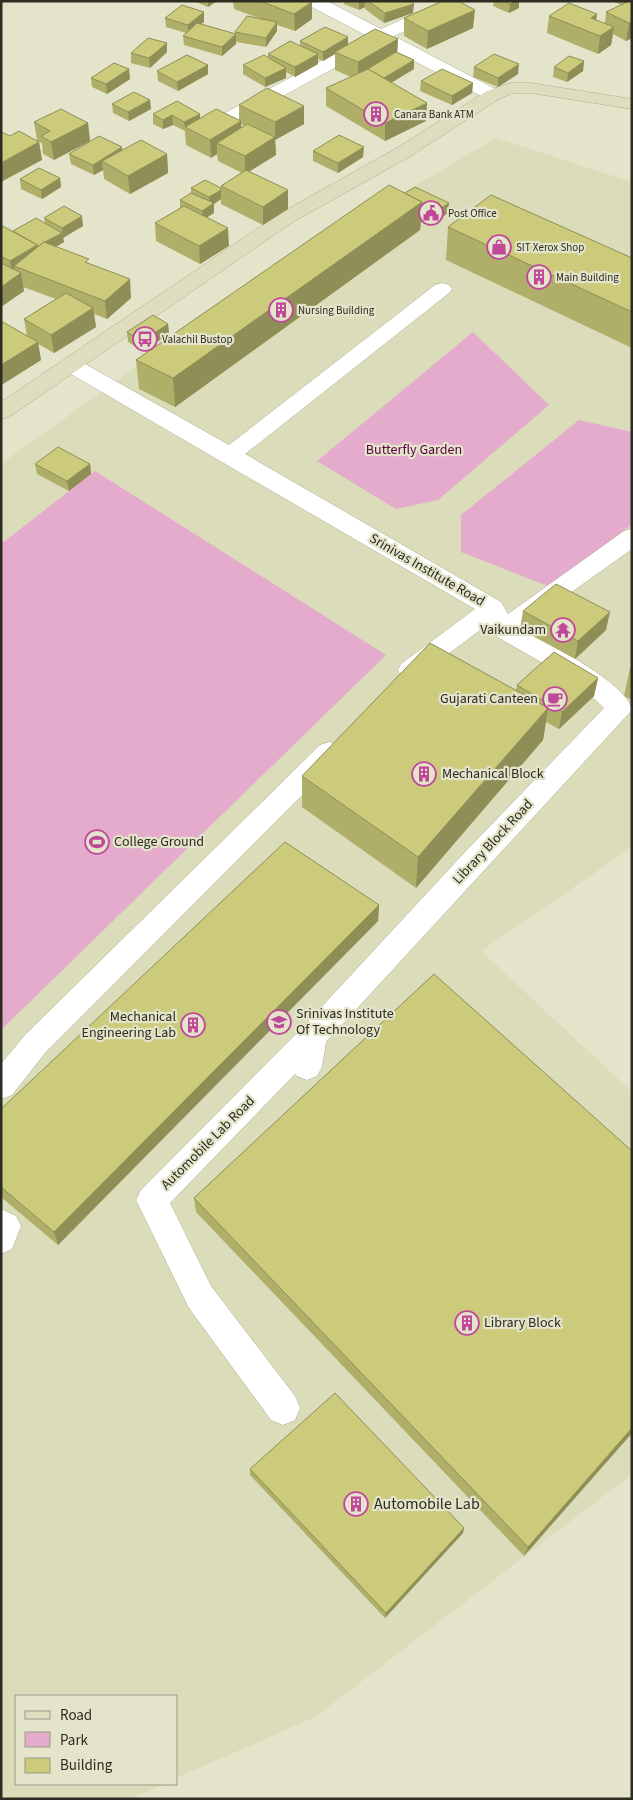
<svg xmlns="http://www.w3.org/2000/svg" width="633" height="1800" viewBox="0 0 633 1800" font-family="'Source Sans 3',sans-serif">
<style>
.built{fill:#dbdcba}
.green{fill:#e4abcd}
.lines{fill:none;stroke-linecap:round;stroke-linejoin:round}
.street-casing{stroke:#adae94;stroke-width:1}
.secondary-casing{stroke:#adae94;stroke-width:1}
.street{fill:#fff;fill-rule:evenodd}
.secondary{fill:#deddbe;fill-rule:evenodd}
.wall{fill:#afaf6a;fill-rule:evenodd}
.shaded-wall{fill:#8e8e56}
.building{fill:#cbcb7b;stroke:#8e8e56}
.labels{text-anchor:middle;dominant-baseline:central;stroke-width:4.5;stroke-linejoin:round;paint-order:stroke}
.far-poi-label{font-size:11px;fill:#2c2c22;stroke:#e3e4ca;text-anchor:start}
.park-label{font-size:14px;fill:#590343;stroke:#e3e4ca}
.street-label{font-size:14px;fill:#2c2c22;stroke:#e3e4ca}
.poi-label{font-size:14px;fill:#2c2c22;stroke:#e3e4ca;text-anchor:start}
.near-poi-label{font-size:16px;fill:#2c2c22;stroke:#e3e4ca;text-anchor:start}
</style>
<rect width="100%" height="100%" fill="#e3e4ca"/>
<path class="built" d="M496,138L632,182V847L481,951L632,1092V1474L315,1717L176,1778V1696H16V1784H164L130,1799H1V464L172,341L293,258Z"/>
<g class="green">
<path d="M473,332L549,405L438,500L396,509L317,461Z"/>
<path d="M579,420L632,432V524L553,588L461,552V515Z"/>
<path d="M95,471L386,655L1,1030V544Z"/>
</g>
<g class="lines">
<g class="street-casing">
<g id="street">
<path d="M306,1H327L381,29L442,1H464L462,5L394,36L499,91L502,95L499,99L493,100L487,99L380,43L235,122L229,123L223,122L220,118L223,114L367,36L308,5Z"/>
<path d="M442,283L449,285L452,289L449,293L245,454L501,602L508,614L624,531L632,529V549L521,628C544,641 629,684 632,710L326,1042L322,1067L317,1076L307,1080L297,1076L295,1074L170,1203L211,1286L295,1396L300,1408L295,1420L283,1425L271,1420L189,1308L136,1200L141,1190L302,1028L466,851L604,708L579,684L494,635L488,624L419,676L410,679L401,676L398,670L401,664L475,609L64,370L60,365L64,360L71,358L78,360L229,445L435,285Z"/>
<path d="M329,742L338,745L342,752L338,759L45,1053L12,1095L1,1099V1064L25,1035L320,745Z"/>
<path d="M1,1209L16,1216L21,1226L12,1249L1,1254Z"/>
</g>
</g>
<g class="secondary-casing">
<path id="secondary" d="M511,83H531L632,99V109L531,93H513L499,99L409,157L293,222L9,417L1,419V402L279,214L395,149L487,91Z"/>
</g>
<use href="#street" class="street"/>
<use href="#secondary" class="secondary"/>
</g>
<g class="wall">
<path d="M194,1H217L208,7Z"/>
<path d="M233,1H310L312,19L295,31L277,25V31L266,47L236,42V44L222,56L184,45L183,36L186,33L166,27L165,18L204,22L201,24L235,34V32L259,18L234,9Z"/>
<path d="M344,1H411L413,13L384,23L365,9V7L359,10L344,4Z"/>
<path d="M494,1H519V8L509,13L493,6Z"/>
<path d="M613,1H632V38L626,41L613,34L611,45L598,54L547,33L549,16L597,14L596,20L605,24L606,12L621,5Z"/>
<path d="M404,18L473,28L427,49L404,36Z"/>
<path d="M348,37V45L398,39L397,52L414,60V69L391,83L426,121L385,141L326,106V88L351,77L335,70V54L323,61L318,59V64L295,77L286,72V78L265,87L243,74V65L268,58V54L300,46V41Z"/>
<path d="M167,43V52L150,68L131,63V53Z"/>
<path d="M584,61L583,71L567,82L553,77L554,67Z"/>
<path d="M474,67L518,74L498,87L473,77Z"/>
<path d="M157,71L208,74L178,91L158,81Z"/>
<path d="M91,78L130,79L107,94L92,87Z"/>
<path d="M421,81L473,83L472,93L452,105L420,91Z"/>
<path d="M112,104L151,109L129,121L113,113Z"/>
<path d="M239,105L304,124L275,140L276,155L249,172L288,190V209L263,225L221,204V199L214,204V213L207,217L229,246L200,264L156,241L155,223L180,208V200L191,193V188H221V186L242,173L218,161L217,154L211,158L186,145L185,131L173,125L163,129L153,124V114H200V119L239,121ZM241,124L245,126L241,128Z"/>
<path d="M34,122L88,123L90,141L54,160L43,154L42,143L39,142L42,160L10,136L37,140Z"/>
<path d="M122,150L167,154L168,173L130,194L104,179L103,170L94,175L71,164L69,154Z"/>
<path d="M313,151L363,157L338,173L313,161Z"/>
<path d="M60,178L61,187L42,199L21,189L20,179Z"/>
<path d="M405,193L448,213L429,226L421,222L420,230L175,407L139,389L136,360Z"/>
<path d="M44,218L83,226L63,237L64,242L56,247L89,264L131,298L107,319L94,314L96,327L54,353L38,344L41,360L3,384L1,383V321L27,336L24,319L56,299L23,287L24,291L1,307V225L13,232V231L45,223Z"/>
<path d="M448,227L632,258V348L446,260Z"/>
<path d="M168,324L169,334L143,351L128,342L127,332Z"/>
<path d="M35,464H90L91,474L69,491L37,474Z"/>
<path d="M523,611L606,630L575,659L520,629Z"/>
<path d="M632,667V700L624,696L630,668Z"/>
<path d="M598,678L594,696L559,729L546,722L543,740L416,888L302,807V776L516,690L517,685Z"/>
<path d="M379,905L378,921L58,1245L1,1197V1109Z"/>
<path d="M194,1198L632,1433L524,1556L196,1212Z"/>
<path d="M250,1469L463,1533L385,1618L250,1475Z"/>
</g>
<g class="shaded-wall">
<path d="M208,1H217L208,7Z"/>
<path d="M359,1H365V7L359,10Z"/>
<path d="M515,1H519V8L509,13L510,4Z"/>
<path d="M312,2V19L295,31L294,14Z"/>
<path d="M414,4L413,13L384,23L385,13Z"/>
<path d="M475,10L473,28L427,49L428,31Z"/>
<path d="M204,12V22L188,34V25Z"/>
<path d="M597,14L594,32L591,18Z"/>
<path d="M277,22V31L266,47V38Z"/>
<path d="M632,22V38L626,41L629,23Z"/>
<path d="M614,27L611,45L598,54L600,36Z"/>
<path d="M236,34V44L222,56V47Z"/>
<path d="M348,37V47L335,52V54L323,61V52Z"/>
<path d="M398,39L397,56L358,80V62Z"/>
<path d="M167,43V52L150,68L149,58Z"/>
<path d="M318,54V64L295,77V67Z"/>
<path d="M414,60V69L384,87V78Z"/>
<path d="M584,61L583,71L567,82L568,73Z"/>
<path d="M519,64L518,74L498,87V78Z"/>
<path d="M208,65V74L178,91L177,82Z"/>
<path d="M286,68V78L265,87V78Z"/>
<path d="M129,69L130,79L107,94L106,84Z"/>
<path d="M473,83L472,93L452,105V96Z"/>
<path d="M150,100L151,109L129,121L128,112Z"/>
<path d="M427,103L426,121L385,141V123Z"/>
<path d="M304,106V124L275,140V122Z"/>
<path d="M200,114V123L185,127L184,122Z"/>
<path d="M172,115L173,125L163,129V120Z"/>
<path d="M241,121L242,139L217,143V154L211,158L210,140Z"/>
<path d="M88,123L90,141L54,160L51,142Z"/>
<path d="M275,137L276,155L245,174V156Z"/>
<path d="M39,142L42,160L1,182V163Z"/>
<path d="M122,147L123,157L102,161L103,170L94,175L93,165Z"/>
<path d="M364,147L363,157L338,173V163Z"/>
<path d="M167,154L168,173L130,194L128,176Z"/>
<path d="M60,178L61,187L42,199L41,190Z"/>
<path d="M221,190V199L214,204V213L203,220L202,211L209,206V197Z"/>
<path d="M288,190V209L263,225V207Z"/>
<path d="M422,202L420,230L175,407L173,378Z"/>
<path d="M449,203L448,213L429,226L430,216Z"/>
<path d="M82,216L83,226L63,238L62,228Z"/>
<path d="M228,228L229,246L200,264L199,246Z"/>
<path d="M62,233L64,242L41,255L39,246Z"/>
<path d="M37,245L40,264L14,266L16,276L21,273L24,291L1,307V287L13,279L10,261Z"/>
<path d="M130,279L131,298L107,319L105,301Z"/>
<path d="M93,308L96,327L54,353L51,335Z"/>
<path d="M168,324L169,334L143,351L142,341Z"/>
<path d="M38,342L41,360L3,384L1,374V365Z"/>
<path d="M90,464L91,474L69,491L67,481Z"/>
<path d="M610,612L606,630L575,659L578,641Z"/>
<path d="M598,678L594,696L559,729L562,712Z"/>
<path d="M548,708L543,740L416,888L418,857Z"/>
<path d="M379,905L378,921L58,1245L54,1232Z"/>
<path d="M632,1428V1433L524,1556L528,1547Z"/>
<path d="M464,1528L463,1533L385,1618L386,1613Z"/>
</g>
<g class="building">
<path d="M260,1H310L312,2L294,14Z"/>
<path d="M368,1H411L414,4L385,13Z"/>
<path d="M443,1H458L475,10L428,31L404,18Z"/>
<path d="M504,1H515L510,4Z"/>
<path d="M629,1H632V22L629,23L606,12Z"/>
<path d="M569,3L597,14L591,18L614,27L600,36L549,16Z"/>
<path d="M182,5L204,12L188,25L165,18Z"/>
<path d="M247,16L277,22L266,38L235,32Z"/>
<path d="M197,23L236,34L222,47L183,36Z"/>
<path d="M325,27L348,37L323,52L300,41Z"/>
<path d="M375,29L398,39L358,62L335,52Z"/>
<path d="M148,38L167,43L149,58L131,53Z"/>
<path d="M290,41L318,54L295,67L268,54Z"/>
<path d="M396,52L414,60L384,78L368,69L366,70Z"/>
<path d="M494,54L519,64L498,78L474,67Z"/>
<path d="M187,55L208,65L177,82L157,71Z"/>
<path d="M264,55L286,68L265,78L243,65Z"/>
<path d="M569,56L584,61L568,73L554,67Z"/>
<path d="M114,63L129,69L106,84L91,78Z"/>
<path d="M368,69L427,103L385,123L326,88Z"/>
<path d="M442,69L473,83L452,96L421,81Z"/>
<path d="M267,88L304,106L275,122L239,105Z"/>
<path d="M134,92L150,100L128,112L112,104Z"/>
<path d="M177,101L200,114L184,122L172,115L163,120L153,114Z"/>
<path d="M61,109L88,123L51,142L41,136L50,131L34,122Z"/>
<path d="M216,109L241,121L210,140L185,127Z"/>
<path d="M247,124L275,137L245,156L217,143Z"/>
<path d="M19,131L39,142L1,163V132L10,136Z"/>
<path d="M339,135L364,147L338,163L313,151Z"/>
<path d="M99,136L122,147L93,165L69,154Z"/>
<path d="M141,140L167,154L128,176L102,161Z"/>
<path d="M39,168L60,178L41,190L20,179Z"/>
<path d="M246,170L288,190L263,207L221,186Z"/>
<path d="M205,180L221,188V190L209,197L191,188Z"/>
<path d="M389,185L422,202L173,378L136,360Z"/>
<path d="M415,187L449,203L430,216L421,212L422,202L405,193Z"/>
<path d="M191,193L214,203L202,211L180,200Z"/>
<path d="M491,195L632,258V312L448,227Z"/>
<path d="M64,206L82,216L62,228L44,218Z"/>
<path d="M184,206L228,228L199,246L155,223Z"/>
<path d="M36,218L62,233L45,242H44L39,246L13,231Z"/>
<path d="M1,225L37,245L10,261L1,256Z"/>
<path d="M44,242L89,259L85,262L130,279L105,301L14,266Z"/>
<path d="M1,263L21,273L1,287Z"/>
<path d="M66,293L93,308L51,335L24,319Z"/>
<path d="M153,315L168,324L142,341L127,332Z"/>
<path d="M1,321L38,342L1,365Z"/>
<path d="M58,447L90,464L67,481L35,464Z"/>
<path d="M556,584L610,612L578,641L523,611Z"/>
<path d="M430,643L548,708L418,857L302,776Z"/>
<path d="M554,652L598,678L562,712L517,685Z"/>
<path d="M285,842L379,905L54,1232L1,1187V1109Z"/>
<path d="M434,974L632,1151V1428L528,1547L194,1198Z"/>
<path d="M335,1393L464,1528L386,1613L250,1469Z"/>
</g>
<defs>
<g id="building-ring" transform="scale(1.25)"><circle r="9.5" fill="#e3e4ca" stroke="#c0479a" stroke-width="1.5"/><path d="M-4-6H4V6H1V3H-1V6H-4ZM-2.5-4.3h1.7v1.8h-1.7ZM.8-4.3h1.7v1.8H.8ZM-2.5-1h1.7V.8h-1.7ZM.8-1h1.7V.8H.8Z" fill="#c0479a"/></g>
<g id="civic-ring" transform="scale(1.25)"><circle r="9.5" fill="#e3e4ca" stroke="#c0479a" stroke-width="1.5"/><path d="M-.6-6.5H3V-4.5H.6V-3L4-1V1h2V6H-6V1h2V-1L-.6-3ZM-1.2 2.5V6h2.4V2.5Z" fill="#c0479a"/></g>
<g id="shop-ring" transform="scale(1.25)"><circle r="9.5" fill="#e3e4ca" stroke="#c0479a" stroke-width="1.5"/><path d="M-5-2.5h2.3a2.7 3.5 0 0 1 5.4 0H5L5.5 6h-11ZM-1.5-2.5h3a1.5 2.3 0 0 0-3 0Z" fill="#c0479a"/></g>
<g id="bus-ring" transform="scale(1.25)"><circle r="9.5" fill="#e3e4ca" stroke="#c0479a" stroke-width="1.5"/><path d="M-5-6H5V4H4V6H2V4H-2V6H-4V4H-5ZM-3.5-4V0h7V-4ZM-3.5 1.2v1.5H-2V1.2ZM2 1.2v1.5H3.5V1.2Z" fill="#c0479a"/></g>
<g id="temple-ring" transform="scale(1.25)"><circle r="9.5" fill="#e3e4ca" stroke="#c0479a" stroke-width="1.5"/><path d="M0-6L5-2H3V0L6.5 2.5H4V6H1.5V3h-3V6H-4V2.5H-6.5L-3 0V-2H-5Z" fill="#c0479a"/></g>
<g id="cafe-ring" transform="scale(1.25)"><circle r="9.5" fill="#e3e4ca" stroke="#c0479a" stroke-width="1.5"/><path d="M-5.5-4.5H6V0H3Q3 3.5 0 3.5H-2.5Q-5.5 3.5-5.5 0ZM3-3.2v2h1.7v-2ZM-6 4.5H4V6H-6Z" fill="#c0479a"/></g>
<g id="stadium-ring" transform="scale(1.25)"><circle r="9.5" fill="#e3e4ca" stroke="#c0479a" stroke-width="1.5"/><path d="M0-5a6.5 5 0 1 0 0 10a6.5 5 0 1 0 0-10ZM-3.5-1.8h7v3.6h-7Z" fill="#c0479a"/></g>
<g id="university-ring" transform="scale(1.25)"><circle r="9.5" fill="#e3e4ca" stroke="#c0479a" stroke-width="1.5"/><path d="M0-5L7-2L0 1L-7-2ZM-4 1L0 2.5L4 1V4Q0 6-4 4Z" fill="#c0479a"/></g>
</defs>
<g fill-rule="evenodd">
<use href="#building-ring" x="376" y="114"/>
<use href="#civic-ring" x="431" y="213"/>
<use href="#shop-ring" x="499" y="247"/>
<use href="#building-ring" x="539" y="277"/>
<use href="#building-ring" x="281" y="310"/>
<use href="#bus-ring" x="145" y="339"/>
<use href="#temple-ring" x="563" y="630"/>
<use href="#cafe-ring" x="555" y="699"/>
<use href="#building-ring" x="424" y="774"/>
<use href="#stadium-ring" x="97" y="842"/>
<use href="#university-ring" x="279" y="1022"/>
<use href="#building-ring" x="193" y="1025"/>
<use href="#building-ring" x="467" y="1323"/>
<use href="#building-ring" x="356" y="1504"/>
</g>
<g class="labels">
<g class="far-poi-label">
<text x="394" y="114">Canara Bank ATM</text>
<text x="448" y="213">Post Office</text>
<text x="516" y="247">SIT Xerox Shop</text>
<text x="556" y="277">Main Building</text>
<text x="298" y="310">Nursing Building</text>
<text x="162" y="339">Valachil Bustop</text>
</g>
<g class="park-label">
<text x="414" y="450">Butterfly Garden</text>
</g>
<g class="street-label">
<text transform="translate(427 570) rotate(30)">Srinivas Institute Road</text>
<text transform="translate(493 842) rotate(-47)">Library Block Road</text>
<text transform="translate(208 1143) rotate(-45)">Automobile Lab Road</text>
</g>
<g class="poi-label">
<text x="546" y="630" text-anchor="end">Vaikundam</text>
<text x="538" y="699" text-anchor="end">Gujarati Canteen</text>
<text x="442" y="774">Mechanical Block</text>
<text x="114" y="842">College Ground</text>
<text x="296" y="1014">Srinivas Institute<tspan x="296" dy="16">Of Technology</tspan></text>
<text x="176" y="1017" text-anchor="end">Mechanical<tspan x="176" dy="16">Engineering Lab</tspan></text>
<text x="484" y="1323">Library Block</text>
</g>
<g class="near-poi-label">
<text x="374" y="1504">Automobile Lab</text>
</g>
</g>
<rect width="633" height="1800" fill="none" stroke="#2c2c22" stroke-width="5"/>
<rect x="15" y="1695" width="162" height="90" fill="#e3e4ca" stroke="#9a9a87"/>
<rect x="25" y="1711" width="25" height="8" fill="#deddbe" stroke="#9a9a87"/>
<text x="60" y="1720" font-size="15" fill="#2c2c22">Road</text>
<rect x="25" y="1732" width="25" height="15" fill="#e4abcd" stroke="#9a9a87"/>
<text x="60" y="1745" font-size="15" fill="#2c2c22">Park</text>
<rect x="25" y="1758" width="25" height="15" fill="#cbcb7b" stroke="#9a9a87"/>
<text x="60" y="1770" font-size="15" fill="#2c2c22">Building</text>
</svg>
